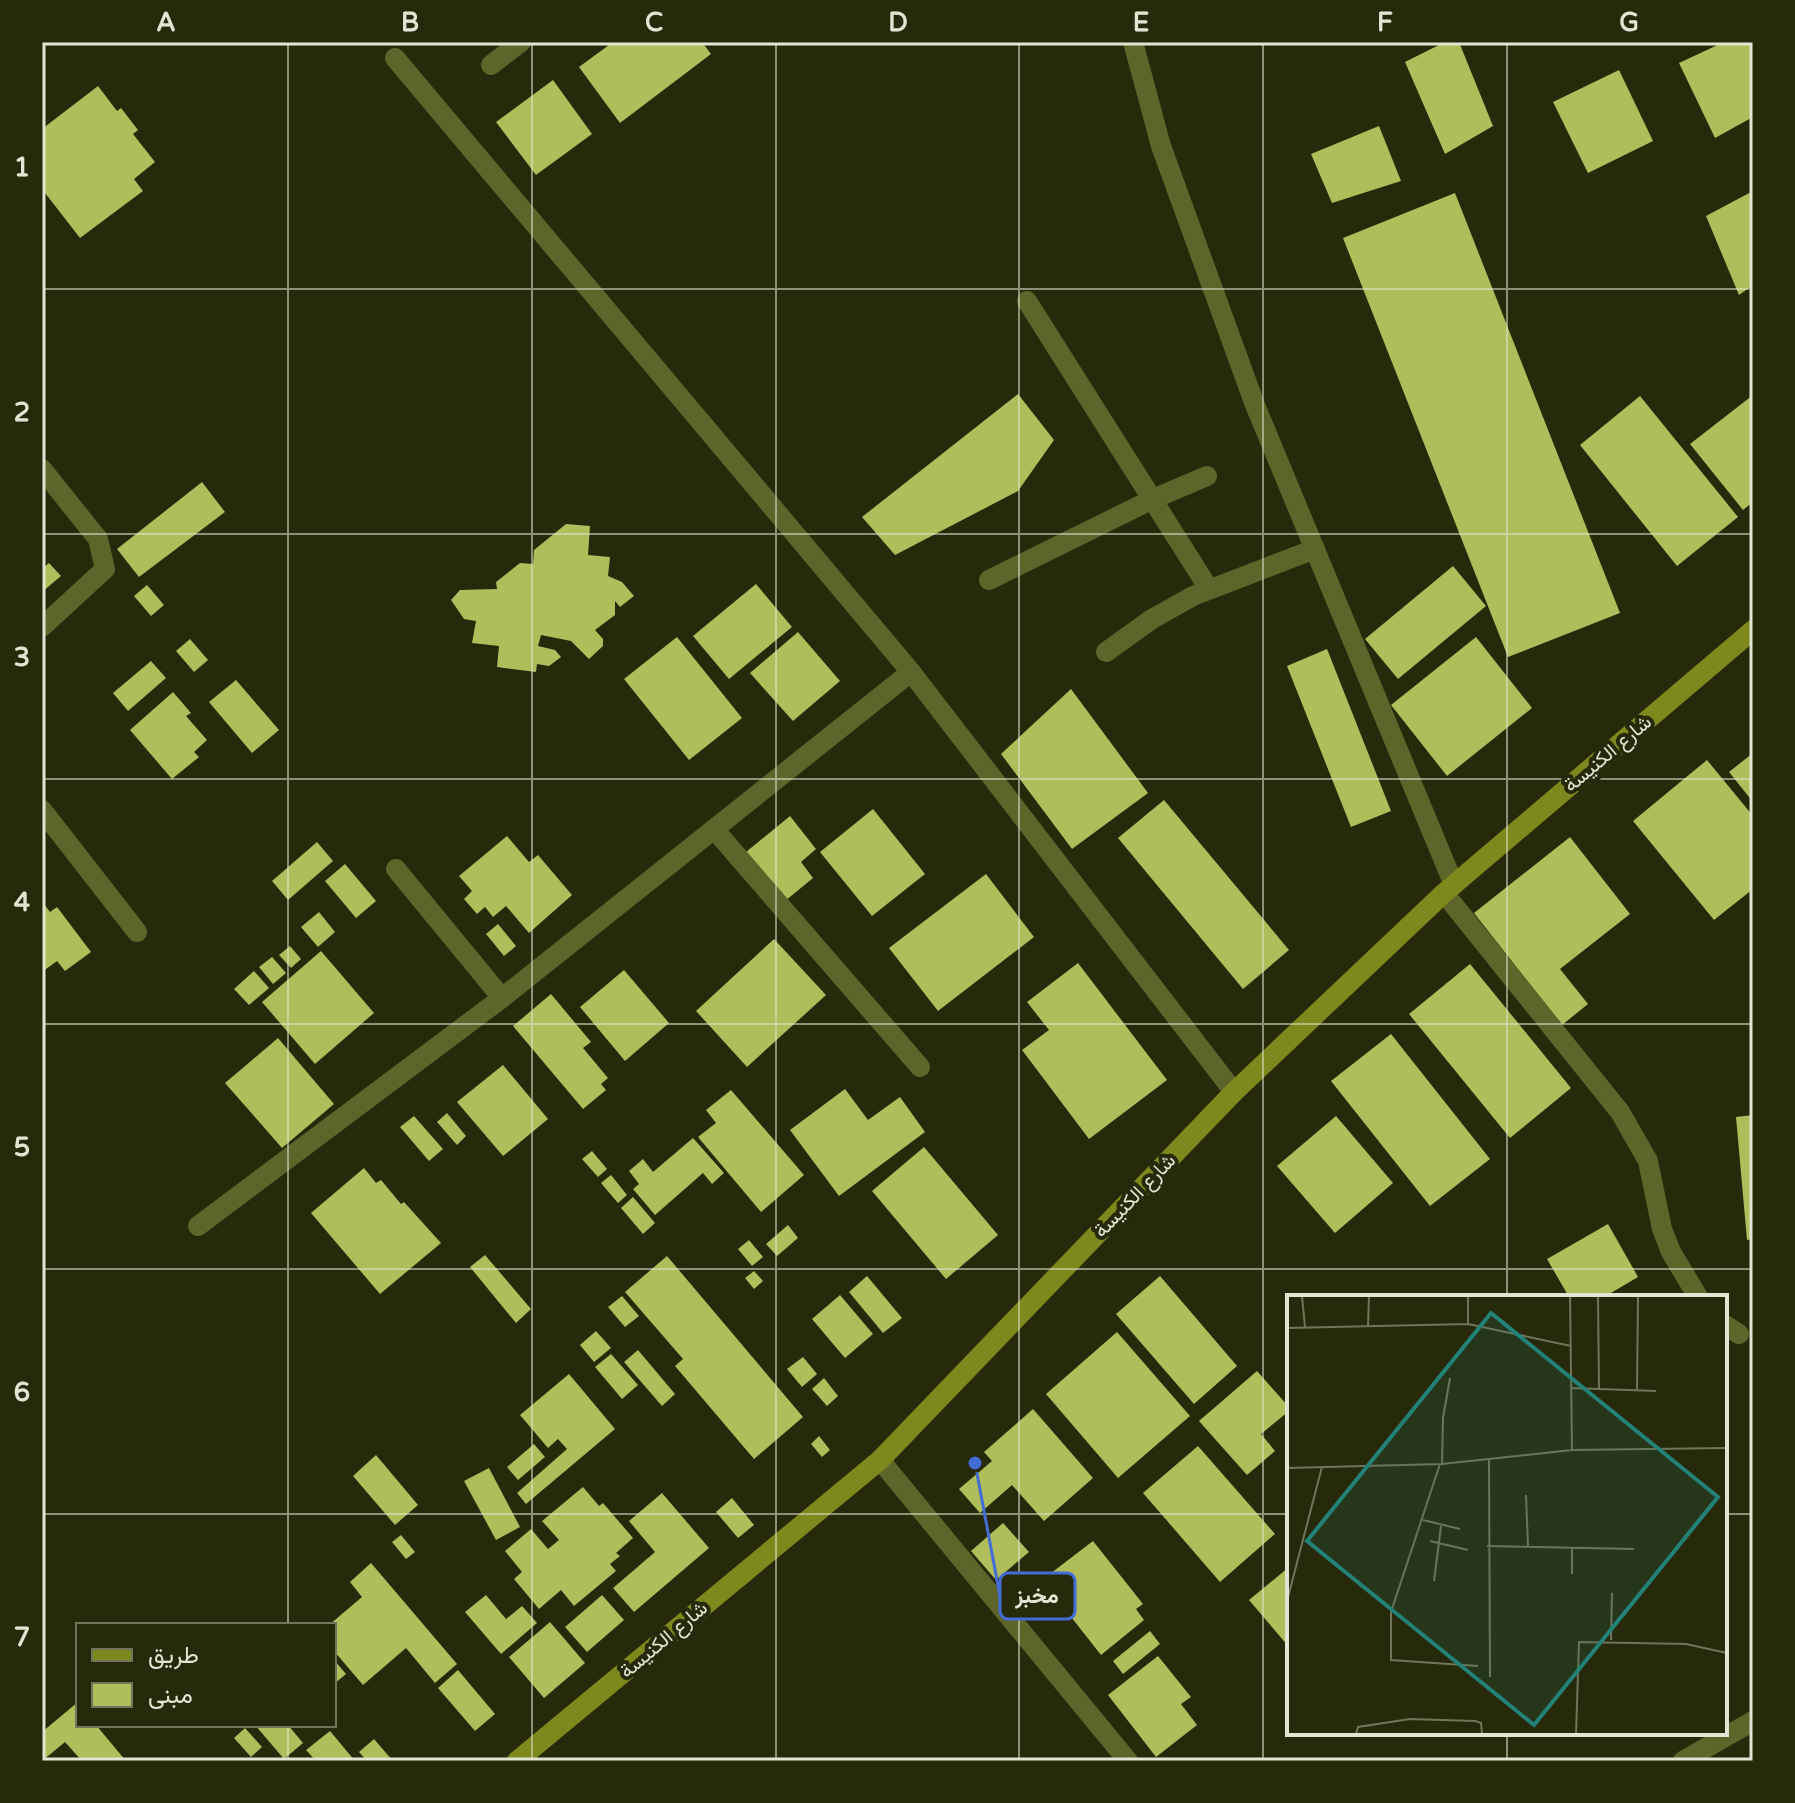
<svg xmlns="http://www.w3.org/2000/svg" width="1795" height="1803" viewBox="0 0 1795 1803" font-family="'Varela Round',Vazirmatn,sans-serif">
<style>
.building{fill:#b0bd5b}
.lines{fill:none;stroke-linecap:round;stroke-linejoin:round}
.minor{stroke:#5e652a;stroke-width:20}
.secondary{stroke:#7d881d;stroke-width:20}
.grid{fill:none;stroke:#e1e5d3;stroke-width:2;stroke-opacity:0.55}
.labels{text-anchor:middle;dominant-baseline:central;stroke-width:8;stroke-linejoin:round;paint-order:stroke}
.street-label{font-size:20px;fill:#e1e5d3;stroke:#262a0b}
.inset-road{fill:none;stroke:#71755b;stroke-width:2}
.view{fill:#248178;fill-opacity:0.15;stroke:#248178;stroke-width:4}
.inset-edge{fill:none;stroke:#e1e5d3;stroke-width:4}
.leader{fill:none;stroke:#446cd7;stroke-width:3}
.callout-dot{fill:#446cd7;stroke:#262a0b;stroke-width:3}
.callout{fill:#262a0b;stroke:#446cd7;stroke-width:3}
.callout-label{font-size:22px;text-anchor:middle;font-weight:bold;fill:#e1e5d3}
.neatline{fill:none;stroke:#e1e5d3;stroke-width:3}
.grid-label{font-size:26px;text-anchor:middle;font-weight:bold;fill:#e1e5d3}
</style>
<rect width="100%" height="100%" fill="#262a0b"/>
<g class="building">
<path d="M613,42H702L711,54L620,123L579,67Z"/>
<path d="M1445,42H1459L1493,126L1445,154L1405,62Z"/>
<path d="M1724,42H1753V117L1715,138L1679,63Z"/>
<path d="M1619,70L1653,141L1588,173L1553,102Z"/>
<path d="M553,80L592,134L536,175L496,122Z"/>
<path d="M98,86L117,111L121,108L138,130L133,134L155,162L134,179L143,191L80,238L42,189V129Z"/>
<path d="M1379,126L1401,181L1332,203L1311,154Z"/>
<path d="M1753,191V285L1739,295L1706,216Z"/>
<path d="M1455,193L1620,613L1508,657L1343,238Z"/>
<path d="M1018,394L1054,440L1018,491L895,555L862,517Z"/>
<path d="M1753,395V502L1743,510L1690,444Z"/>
<path d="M1640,396L1738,517L1677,566L1580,445Z"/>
<path d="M202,482L225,512L139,577L117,549Z"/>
<path d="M566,524L590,526L588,555L610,557L608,576L622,582L634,596L620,607L615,601V615L595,630L603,639V646L589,659L571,641L541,635L538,646L555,650L561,657L549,666L537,664L536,672L497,667L499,646L472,643L476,621L464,619L451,600L460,590L497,589L496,582L520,563L533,564L534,550Z"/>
<path d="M49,563L61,576L42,592V564L44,567Z"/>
<path d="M1453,566L1486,606L1398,679L1365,639Z"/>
<path d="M756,584L792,627L729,679L693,636Z"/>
<path d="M147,585L164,605L151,616L134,596Z"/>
<path d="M798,632L840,681L793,721L750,673Z"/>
<path d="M677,637L742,718L689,760L624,679Z"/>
<path d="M1476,637L1532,708L1447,776L1391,705Z"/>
<path d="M190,639L208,660L194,672L176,651Z"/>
<path d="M1327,649L1391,811L1351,827L1287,666Z"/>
<path d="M151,661L166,678L128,711L113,693Z"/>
<path d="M236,680L279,730L252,753L209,702Z"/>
<path d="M1071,689L1148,793L1072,849L1001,754Z"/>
<path d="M173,692L191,713L186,716L207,740L194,752L199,757L172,779L130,730Z"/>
<path d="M1753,753V802L1729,772Z"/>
<path d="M1707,760L1753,816V889L1714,920L1633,821Z"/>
<path d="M1164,800L1289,950L1243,989L1118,838Z"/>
<path d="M873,809L925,874L872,916L820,852Z"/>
<path d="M790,816L816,849L801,862L813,878L785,901L746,852Z"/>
<path d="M507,836L529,862L538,855L572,895L529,933L506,906L493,917L485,907L477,914L464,899L472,891L459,876Z"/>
<path d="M1570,837L1630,914L1560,969L1588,1004L1562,1025L1474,913Z"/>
<path d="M317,842L333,861L288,900L272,881Z"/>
<path d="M345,864L376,901L356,918L325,881Z"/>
<path d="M986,874L1034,937L938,1011L889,948Z"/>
<path d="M44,904L50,912L57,907L91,952L65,971L57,961L42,972V906Z"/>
<path d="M319,912L335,932L318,947L301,927Z"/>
<path d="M498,924L516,946L504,956L486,934Z"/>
<path d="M774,939L826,995L747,1067L696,1011Z"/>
<path d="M290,946L301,959L291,968L279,955Z"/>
<path d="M321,951L374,1013L315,1064L262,1002Z"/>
<path d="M272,957L286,973L273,984L259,967Z"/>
<path d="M1078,963L1167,1080L1089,1139L1022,1050L1049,1030L1027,1002Z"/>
<path d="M1470,964L1571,1088L1510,1138L1409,1014Z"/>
<path d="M624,970L669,1023L625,1061L580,1007Z"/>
<path d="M254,971L269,988L249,1005L234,989Z"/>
<path d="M551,994L591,1042L583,1048L608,1078L601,1084L606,1090L583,1109L513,1026Z"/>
<path d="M1391,1034L1490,1159L1430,1206L1331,1081Z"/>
<path d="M278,1038L334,1104L282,1148L225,1083Z"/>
<path d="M503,1065L548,1119L503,1156L457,1102Z"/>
<path d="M845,1089L868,1120L900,1097L925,1132L839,1196L790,1130Z"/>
<path d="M731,1090L804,1175L761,1212L698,1137L716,1123L706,1110Z"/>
<path d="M447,1113L466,1136L457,1145L437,1122Z"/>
<path d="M1753,1115V1239L1747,1240L1736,1117Z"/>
<path d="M414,1116L443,1149L429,1161L400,1127Z"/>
<path d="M1336,1116L1393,1183L1335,1233L1277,1166Z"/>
<path d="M693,1138L724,1173L712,1184L703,1173L655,1215L633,1189L639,1184L629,1171L643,1159L653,1172Z"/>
<path d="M924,1147L998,1235L946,1279L872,1191Z"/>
<path d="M592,1151L607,1169L598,1177L582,1159Z"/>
<path d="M364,1168L376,1183L381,1180L401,1204L404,1202L441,1243L380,1294L311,1213Z"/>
<path d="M611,1175L627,1195L618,1203L601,1183Z"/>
<path d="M633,1197L655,1223L643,1234L621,1208Z"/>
<path d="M1608,1224L1638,1277L1604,1297H1569L1547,1259Z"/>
<path d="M788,1225L798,1238L777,1256L766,1244Z"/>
<path d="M749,1240L763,1257L752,1266L738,1249Z"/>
<path d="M485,1255L531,1309L516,1323L470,1267Z"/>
<path d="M667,1256L803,1417L754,1459L675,1366L683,1359L625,1292Z"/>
<path d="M754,1271L763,1281L754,1289L745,1278Z"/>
<path d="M867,1276L902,1318L883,1333L849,1292Z"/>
<path d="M1160,1276L1237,1366L1194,1404L1116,1314Z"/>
<path d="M840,1295L873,1334L845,1358L812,1319Z"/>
<path d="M622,1296L639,1316L625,1327L608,1307Z"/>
<path d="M596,1331L611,1348L594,1362L580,1345Z"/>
<path d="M1117,1332L1190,1416L1118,1478L1046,1394Z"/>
<path d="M638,1350L675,1394L662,1406L624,1362Z"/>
<path d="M611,1354L638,1385L622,1399L595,1367Z"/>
<path d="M803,1357L817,1374L802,1387L787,1369Z"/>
<path d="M1257,1371L1289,1407V1411L1261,1434L1275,1451L1247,1475L1199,1421Z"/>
<path d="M569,1374L615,1429L526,1504L517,1493L567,1449L558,1439L548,1448L520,1415Z"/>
<path d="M824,1378L838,1396L827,1406L812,1389Z"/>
<path d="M1033,1409L1093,1478L1044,1521L1012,1485L980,1513L959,1489L992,1461L984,1452Z"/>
<path d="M819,1436L830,1450L822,1457L811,1444Z"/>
<path d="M534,1444L545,1457L518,1480L507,1467Z"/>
<path d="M1198,1446L1275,1534L1220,1582L1143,1493Z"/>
<path d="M376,1455L418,1505L395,1525L353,1476Z"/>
<path d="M489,1468L520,1527L496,1540L464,1481Z"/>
<path d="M583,1487L599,1506L603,1503L633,1538L616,1553L620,1556L610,1564L616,1571L574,1606L561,1590L539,1609L514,1579L522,1572L505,1551L531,1529L548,1549L559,1540L542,1521Z"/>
<path d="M662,1493L709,1548L634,1612L613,1588L655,1552L629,1521Z"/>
<path d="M732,1498L754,1525L738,1538L716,1512Z"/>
<path d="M1003,1523L1029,1552L996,1580L971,1551Z"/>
<path d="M401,1535L415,1552L406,1559L392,1542Z"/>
<path d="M1093,1541L1143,1604L1136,1609L1144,1620L1101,1655L1042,1580Z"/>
<path d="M371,1563L457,1664L435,1683L406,1648L363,1685L334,1651V1625H329L362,1597L350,1582Z"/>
<path d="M1289,1567V1647L1249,1600Z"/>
<path d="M486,1595L506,1619L522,1606L537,1623L501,1654L465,1612Z"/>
<path d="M602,1595L624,1620L587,1652L565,1627Z"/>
<path d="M550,1622L585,1663L544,1698L509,1657Z"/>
<path d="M1150,1631L1160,1644L1123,1674L1113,1661Z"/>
<path d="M1158,1656L1191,1697L1181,1704L1197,1725L1156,1757L1108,1695Z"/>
<path d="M334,1660L346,1674L334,1684Z"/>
<path d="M458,1670L495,1714L475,1731L438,1688Z"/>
<path d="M78,1702V1725H96L126,1761H82L65,1742L42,1761V1732Z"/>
<path d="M255,1725H288L303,1743L284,1759Z"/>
<path d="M245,1728L262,1747L251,1757L234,1738Z"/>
<path d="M330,1731L355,1761H316L306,1750Z"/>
<path d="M374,1739L393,1761H367L359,1752Z"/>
</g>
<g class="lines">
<g class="minor">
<path d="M1133,42L1161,146L1255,405L1454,885"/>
<path d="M395,58L911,672L1234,1092"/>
<path d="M491,65L521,42"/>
<path d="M1027,301L1209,589"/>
<path d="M42,469L98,539L105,569L42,627"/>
<path d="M989,580L1153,499L1207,476"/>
<path d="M1106,652L1152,619L1193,596L1315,549"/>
<path d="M42,810L137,932"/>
<path d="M714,829L920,1067"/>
<path d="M396,869L502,998"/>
<path d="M1444,893L1620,1112L1648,1161L1662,1229L1671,1252L1698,1297"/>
<path d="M198,1226L502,998L911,672"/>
<path d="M1725,1325L1739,1334"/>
<path d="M880,1460L1128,1761"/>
<path d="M1683,1761L1753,1721"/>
</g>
<path class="secondary" d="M517,1761L880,1460L1234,1092L1444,893L1753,630"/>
</g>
<path class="grid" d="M288,42V1625M532,42V1761M776,42V1761M1019,42V1761M1263,42V1761M1507,42V1297M42,289H1753M42,534H1753M42,779H1753M42,1024H1753M42,1269H1753M42,1514H1289M1725,1514H1753M288,1725V1761M1507,1733V1761"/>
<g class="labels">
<g class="street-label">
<text transform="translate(1608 754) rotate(-40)">شارع الكنيسة</text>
<text transform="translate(1135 1196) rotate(-46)">شارع الكنيسة</text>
<text transform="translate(664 1640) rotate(-40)">شارع الكنيسة</text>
</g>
</g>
<g transform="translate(1287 1295)">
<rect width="440" height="440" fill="#262a0b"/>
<path class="inset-road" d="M15,1L18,32M181,1V29M283,1L285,155M311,1L312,94M81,31L82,1M0,33L181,29L284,51M284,93L369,96M350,96L351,1M202,165L203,382M153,169L104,317V365L191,371M155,169L156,123L163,83M0,173L155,169L285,155L440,153M239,200L241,252M136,225L173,234M143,246L181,255M200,251L347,254M285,252V279M147,286L154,231M0,306L35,172M324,345L325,298M69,439L71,432L123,424L188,426L194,428L195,439M289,439L292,347L399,349L440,358"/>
<path class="view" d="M204,18L431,202L247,430L20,246Z"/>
<rect width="440" height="440" class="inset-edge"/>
</g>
<path class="leader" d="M975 1463L1000 1596"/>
<circle class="callout-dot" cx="975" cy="1463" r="8"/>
<rect class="callout" x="1000" y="1573" width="75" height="46" rx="8"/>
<g class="callout-label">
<text x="1037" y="1603">مخبز</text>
</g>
<rect width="1795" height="1803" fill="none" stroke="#262a0b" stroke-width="88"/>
<rect x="76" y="1623" width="260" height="104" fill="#262a0b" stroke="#71755b" stroke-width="2"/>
<rect x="92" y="1649" width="40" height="12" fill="#7d881d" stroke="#71755b" stroke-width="2"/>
<text x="148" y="1663" font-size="24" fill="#e1e5d3">طريق</text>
<rect x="92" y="1683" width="40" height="24" fill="#b0bd5b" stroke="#71755b" stroke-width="2"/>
<text x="148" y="1703" font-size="24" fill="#e1e5d3">مبنى</text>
<rect x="44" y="44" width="1707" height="1715" class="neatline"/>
<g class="grid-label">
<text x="166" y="31">A</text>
<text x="410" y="31">B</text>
<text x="654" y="31">C</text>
<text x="898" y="31">D</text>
<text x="1141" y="31">E</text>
<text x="1385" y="31">F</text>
<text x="1629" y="31">G</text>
<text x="22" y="176">1</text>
<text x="22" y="421">2</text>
<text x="22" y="666">3</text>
<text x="22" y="911">4</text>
<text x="22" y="1156">5</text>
<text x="22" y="1401">6</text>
<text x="22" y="1646">7</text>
</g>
</svg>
